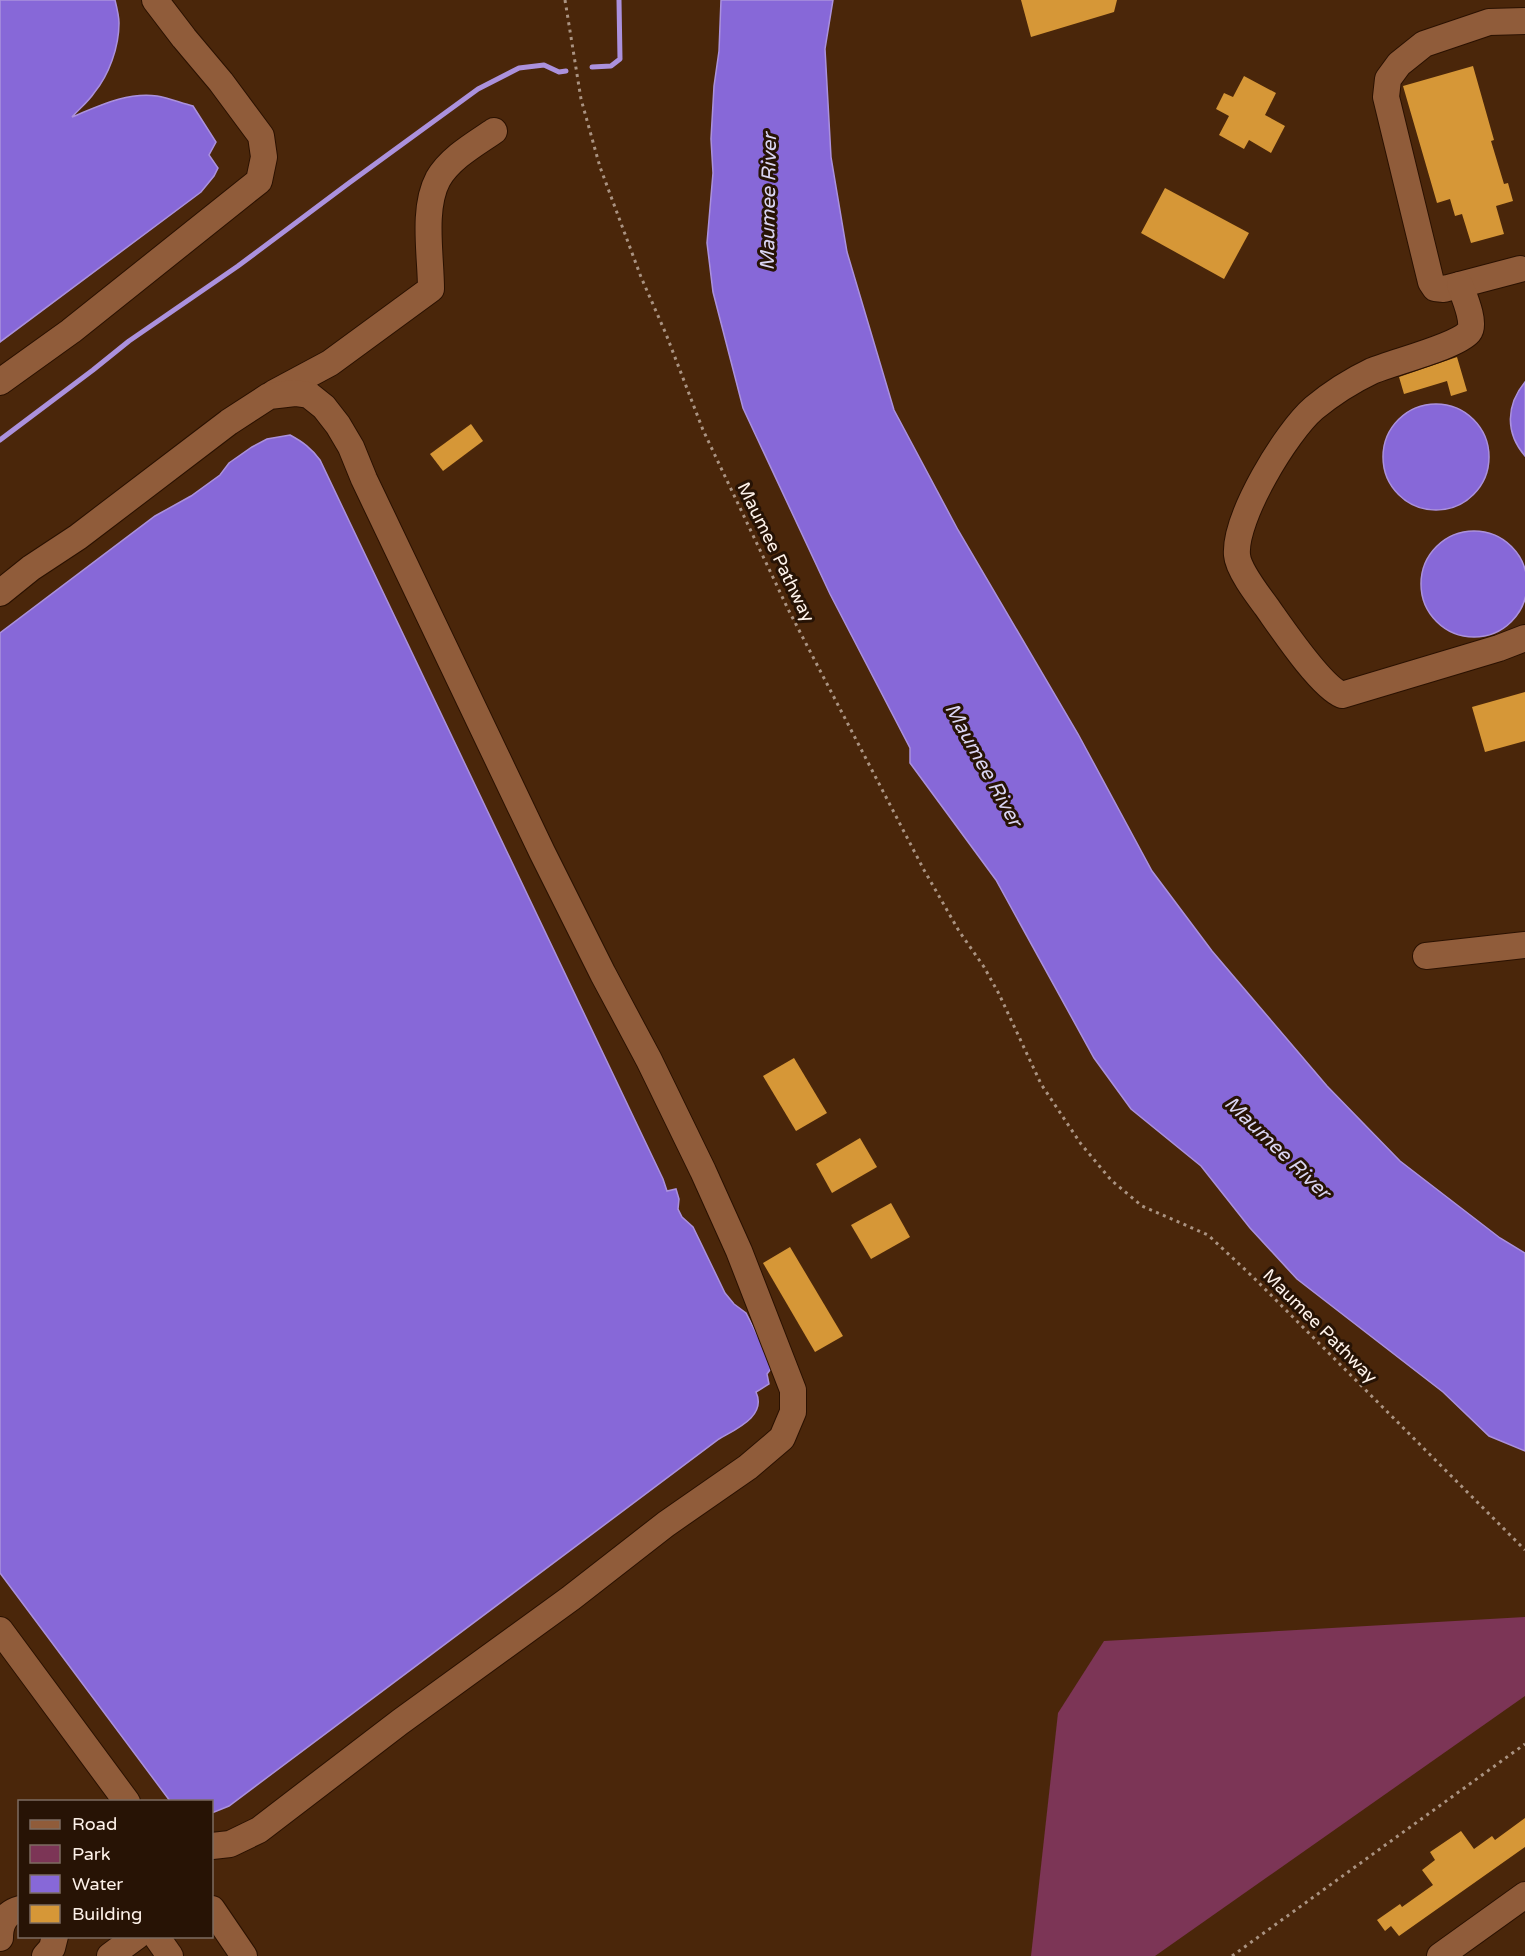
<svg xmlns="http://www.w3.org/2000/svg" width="1525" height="1956" viewBox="0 0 1525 1956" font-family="'Varela Round',sans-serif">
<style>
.green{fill:#7c3556}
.water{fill:#8768d8;stroke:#ab91dd;stroke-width:1.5}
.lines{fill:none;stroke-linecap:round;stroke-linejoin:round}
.stream{stroke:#ab91dd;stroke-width:5}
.building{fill:#d69737}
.minor-casing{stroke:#2a1101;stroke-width:28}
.path{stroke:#aa9382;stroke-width:3;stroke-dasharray:3 4.5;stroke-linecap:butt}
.minor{stroke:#905c3a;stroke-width:26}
.labels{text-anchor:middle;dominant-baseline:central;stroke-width:6;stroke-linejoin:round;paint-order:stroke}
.street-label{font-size:18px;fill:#fef2ea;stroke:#271305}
.water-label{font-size:20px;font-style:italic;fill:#dad5f2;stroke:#271305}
</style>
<rect width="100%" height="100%" fill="#4a260a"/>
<path class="green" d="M1525,1617V1696L1155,1956H1031L1058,1713L1104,1641Z"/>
<g class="water">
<path d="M0,0H115C117,8 119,16 119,23C119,47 109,75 94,93C88,102 79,109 72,117C99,106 126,92 157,96C169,98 181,103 193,106L216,142L209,155L218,168L214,176L201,192L0,342Z"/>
<path d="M721,0H833L825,49L831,157L847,252L894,410L958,530L1078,734L1152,871L1212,951L1327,1086L1400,1161L1500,1238L1525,1253V1451L1489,1436L1443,1392L1297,1279L1250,1228L1201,1166L1131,1109L1094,1058L996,880L910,763V748L830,594L743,408L713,292L707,243L713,173L711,139L714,86L719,51Z"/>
<path d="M1525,382V456C1505,433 1506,405 1525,382Z"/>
<circle cx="1436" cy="457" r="53"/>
<path d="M290,435C303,442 311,448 320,460L663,1179L667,1191L676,1189L679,1199L678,1209L682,1217L693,1227L725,1293L734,1304L746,1313L773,1366L767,1374L769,1384L756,1392C767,1416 736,1429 719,1439L229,1806L212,1813V1802L170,1801L0,1573V633L155,516L191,496L220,475L229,463L252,447L267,439Z"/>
<circle cx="1474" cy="584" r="53"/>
</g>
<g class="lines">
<g class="stream">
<path d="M592,67L611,66L620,59L619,0"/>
<path d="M0,440L93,370L129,341L238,266L349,183L478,89L519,68L544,65L559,72L566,71"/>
</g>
</g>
<g class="building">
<path d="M1021,0H1117L1114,12L1031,37Z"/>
<path d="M1473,66L1494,140L1491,141L1504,184L1508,183L1513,201L1496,206L1504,234L1471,243L1462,214L1455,216L1450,199L1437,203L1403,86Z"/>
<path d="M1244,76L1276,93L1265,115L1285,126L1271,153L1249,140L1244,149L1219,135L1229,116L1216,109L1224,93L1233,97Z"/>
<path d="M1165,188L1249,233L1224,279L1141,233Z"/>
<path d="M1457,357L1467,391L1451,396L1447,381L1404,394L1399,377Z"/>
<path d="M471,424L483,441L443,471L430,454Z"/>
<path d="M1525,692V741L1485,752L1472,707Z"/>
<path d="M794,1058L827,1113L796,1131L763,1076Z"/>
<path d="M860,1138L877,1167L832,1193L816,1164Z"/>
<path d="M891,1203L910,1237L871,1259L851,1225Z"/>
<path d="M790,1247L843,1336L815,1352L763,1263Z"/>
<path d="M1525,1818V1847L1399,1936L1391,1926L1385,1931L1377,1920L1400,1904L1402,1907L1433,1885L1422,1870L1435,1860L1430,1852L1461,1831L1474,1849L1492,1836L1495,1840Z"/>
</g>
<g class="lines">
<g class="minor-casing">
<g id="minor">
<path d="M1520,269L1444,289L1435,288L1431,282L1386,97L1388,79L1399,64L1424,44L1489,22L1525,21"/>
<path d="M1460,285C1464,296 1476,324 1469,332C1456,347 1393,362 1372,371C1351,381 1331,394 1314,408C1286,432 1234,518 1237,555C1238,569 1257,594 1266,606C1281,627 1320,686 1342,695L1499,648L1525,638"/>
<path d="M0,382L71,331L259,181L264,157L261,136L221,82L184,38L155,0"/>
<path d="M274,393L330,363L431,289C431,256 422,209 438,179C450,158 475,144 494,131"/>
<path d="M0,593L31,568L78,537L229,422L269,396L295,393L309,395L324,407L338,425L351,447L364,479L542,852L603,974L649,1060L703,1171L739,1251L793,1390V1412L782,1438L748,1467L666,1524L571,1598L400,1722L259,1830L230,1844L212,1846"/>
<path d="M1426,956L1525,945"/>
<path d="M0,1630L127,1802"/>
<path d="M212,1909L244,1956"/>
<path d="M156,1936L170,1956"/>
<path d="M0,1938C0,1924 5,1913 20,1909"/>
<path d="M45,1956L52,1948L55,1936"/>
<path d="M110,1956L137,1936"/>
<path d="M1440,1956L1525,1895"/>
</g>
</g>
<g class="path">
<path d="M565,0L581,99L600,167L641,277L666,334L703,430L788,609L924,870L959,931L984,967L999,994L1041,1084L1081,1144L1111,1180L1142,1206L1208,1235L1253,1277L1525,1550"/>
<path d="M1232,1956L1525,1744"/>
</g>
<use href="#minor" class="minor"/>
</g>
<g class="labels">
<g class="street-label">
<text transform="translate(776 552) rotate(64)">Maumee Pathway</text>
<text transform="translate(1320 1326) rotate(45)">Maumee Pathway</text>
</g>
<g class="water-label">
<text transform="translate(769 202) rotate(-89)">Maumee River</text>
<text transform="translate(983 765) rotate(61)">Maumee River</text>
<text transform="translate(1277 1148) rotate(44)">Maumee River</text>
</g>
</g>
<rect x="18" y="1800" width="195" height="138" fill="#271305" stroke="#7d6c61" stroke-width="1.5"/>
<rect x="30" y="1820" width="30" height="9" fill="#905c3a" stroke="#7d6c61" stroke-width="1.5"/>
<text x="72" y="1830" font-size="18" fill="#fef2ea">Road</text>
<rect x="30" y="1845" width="30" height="18" fill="#7c3556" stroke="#7d6c61" stroke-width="1.5"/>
<text x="72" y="1860" font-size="18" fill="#fef2ea">Park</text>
<rect x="30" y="1875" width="30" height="18" fill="#8768d8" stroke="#7d6c61" stroke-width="1.5"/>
<text x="72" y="1890" font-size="18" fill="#fef2ea">Water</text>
<rect x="30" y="1905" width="30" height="18" fill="#d69737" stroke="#7d6c61" stroke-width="1.5"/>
<text x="72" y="1920" font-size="18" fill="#fef2ea">Building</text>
</svg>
